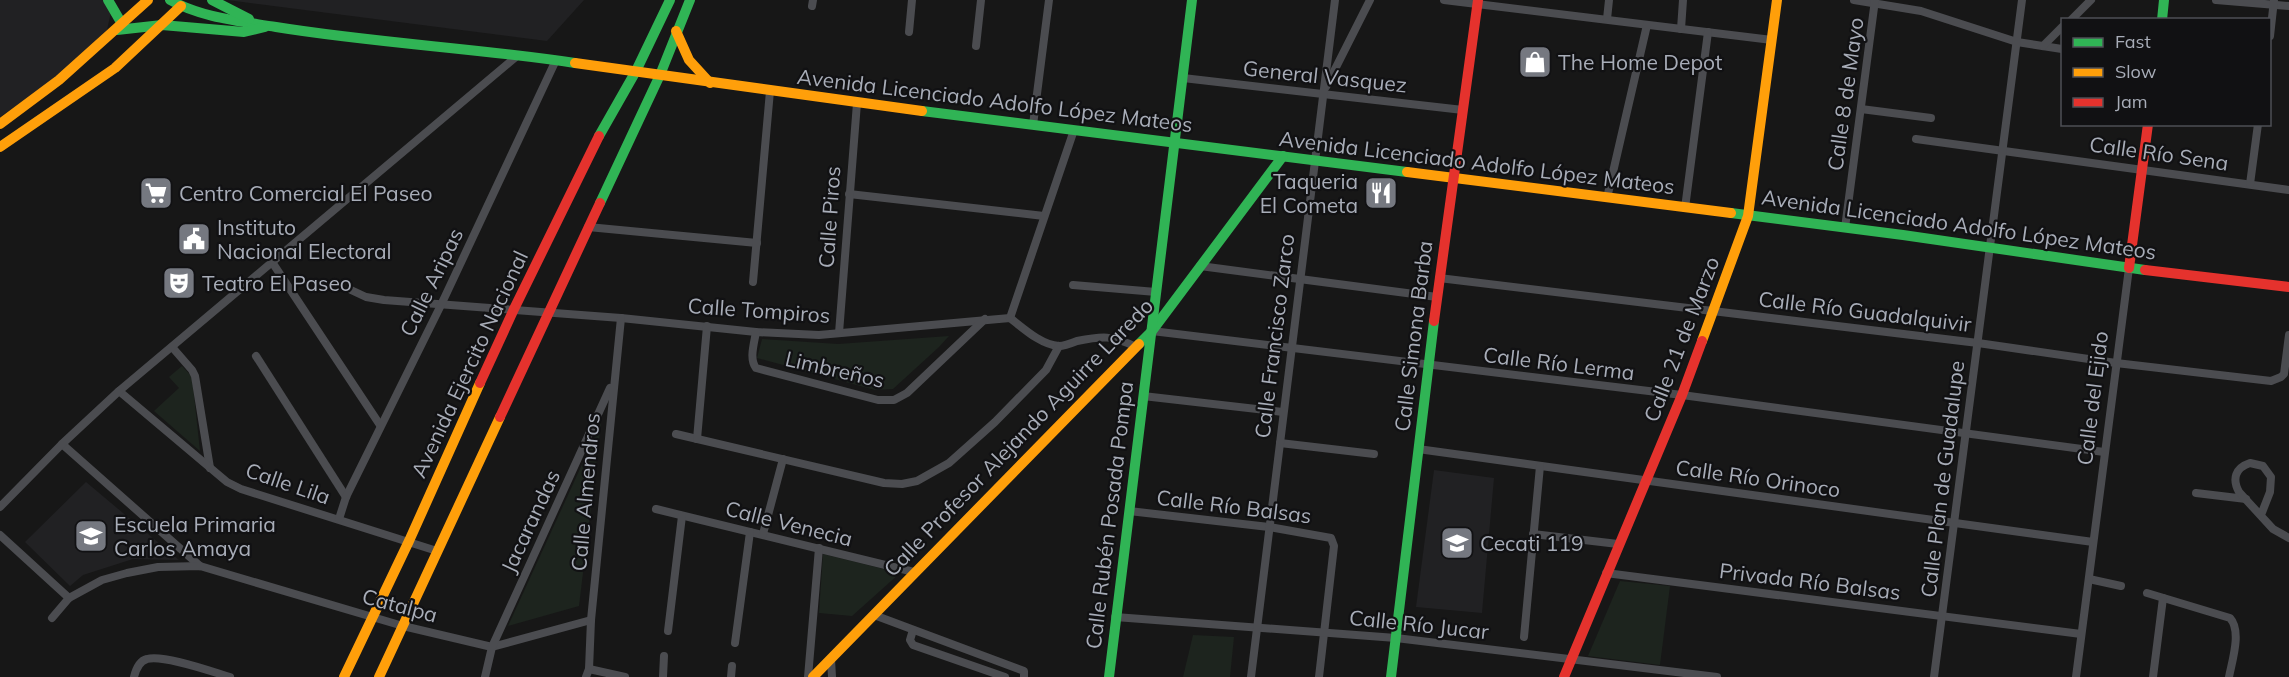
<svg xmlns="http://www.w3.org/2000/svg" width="2289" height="677" viewBox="0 0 2289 677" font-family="Mulish,sans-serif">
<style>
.built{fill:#212123}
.green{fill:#1d241e}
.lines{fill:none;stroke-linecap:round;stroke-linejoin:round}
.street{stroke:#4b4c50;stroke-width:8}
.fast{stroke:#30b455;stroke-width:10}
.slow{stroke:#ff9f0a;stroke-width:10}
.jam{stroke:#e5322d;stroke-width:10}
.labels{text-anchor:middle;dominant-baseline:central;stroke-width:4.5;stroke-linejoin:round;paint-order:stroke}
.poi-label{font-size:21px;fill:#a8adb8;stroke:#111113;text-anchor:start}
.street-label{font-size:21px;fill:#a8adb8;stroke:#111113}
</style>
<rect width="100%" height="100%" fill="#171717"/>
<g class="built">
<path d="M0,0H103L111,12L107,30L48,84L0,117Z"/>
<path d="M227,0H584L547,41Z"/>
<path d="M1434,470L1494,478L1482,613L1416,607Z"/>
<path d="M86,482L179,560L133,559L83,575L70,586L25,542Z"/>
</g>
<g class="green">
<path d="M949,336L939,347L893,389L875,390L757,358L762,339L838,344Z"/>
<path d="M182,366L192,377L200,451L154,411L179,388L169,377Z"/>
<path d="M601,423L579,606L508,626Z"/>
<path d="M823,554L900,573L852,616L819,613Z"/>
<path d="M1620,581L1670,586L1660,665L1588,656Z"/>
<path d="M1193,635L1234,637L1230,677H1183Z"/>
</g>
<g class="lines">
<g class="street">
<path d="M1444,0L1772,40"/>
<path d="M1854,0L1921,11L2017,42L2062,49"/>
<path d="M2216,0L2289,6"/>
<path d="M812,6L813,0"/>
<path d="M1607,19L1609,0"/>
<path d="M2071,20L2091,0"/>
<path d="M1681,29L1683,0"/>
<path d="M909,32L912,0"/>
<path d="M2270,36L2274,0"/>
<path d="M976,46L981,0"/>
<path d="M2043,46L2062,27"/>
<path d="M1183,78L1463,110"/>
<path d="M1326,87L1370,0"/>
<path d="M1861,109L1931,118"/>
<path d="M1033,125L1049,0"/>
<path d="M1916,139L2289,190"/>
<path d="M2250,184L2258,124"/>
<path d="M849,194L1044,216"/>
<path d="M1607,198L1647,25"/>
<path d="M1685,208L1708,32"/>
<path d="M588,227L757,243"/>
<path d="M1845,228L1875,0"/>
<path d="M272,262L380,425"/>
<path d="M1200,266L1437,297"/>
<path d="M1439,278L1978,343L2116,363L2271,381L2281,377L2284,374L2289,335"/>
<path d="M753,282L770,91"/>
<path d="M1073,285L1156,292"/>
<path d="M351,290L366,297L384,300L621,318L756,332L819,335L1010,318C1023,328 1041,345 1059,346C1064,346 1072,343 1077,341C1102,336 1112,335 1136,347"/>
<path d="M1010,318L1074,130"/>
<path d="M1152,331L1682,395L2104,452"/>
<path d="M756,332C754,344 749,359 756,368L878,400H894L907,393L985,319"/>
<path d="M839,333L857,103"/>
<path d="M172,347L192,370L195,376L210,468"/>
<path d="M256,356L346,497"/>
<path d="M119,391L227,482L241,489L437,551"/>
<path d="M1143,396L1283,412"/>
<path d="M676,434L884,483L902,484L917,481L949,463L995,422L1046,370L1059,346"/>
<path d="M697,439L707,326"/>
<path d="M1280,443L1374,454"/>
<path d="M62,444L200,566"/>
<path d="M1418,449L2093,542"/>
<path d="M2196,493L2246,499"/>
<path d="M0,507L62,444L119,391L517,56"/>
<path d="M656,509L914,572"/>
<path d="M1129,511L1269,527L1331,538L1334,546L1319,677"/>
<path d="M2261,515L2270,492L2271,477L2263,466L2250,463C2235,468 2232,479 2239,492L2273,529L2289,538"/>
<path d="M339,519L346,497L441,305L556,60"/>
<path d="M763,534L783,459"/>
<path d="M1533,534L1618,544"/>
<path d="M0,535L69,598"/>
<path d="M1606,573L2081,634"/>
<path d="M2089,579L2121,586"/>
<path d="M2147,593L2230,618C2242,631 2232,661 2229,677"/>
<path d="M874,615L1024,671V677"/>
<path d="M1115,617L1396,638L1717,677"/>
<path d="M52,618L69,598L102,580L127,573L158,567L200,566L403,626L492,647L591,620"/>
<path d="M913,630L910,640L913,645L1005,677"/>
<path d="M668,631L682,516"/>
<path d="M1524,637L1540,466"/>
<path d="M735,643L750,532"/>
<path d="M831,659L832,677"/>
<path d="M589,669L625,677"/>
<path d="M134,677C136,669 139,661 147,659C163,654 213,672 230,677"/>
<path d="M485,677L492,647L610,388"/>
<path d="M586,677L589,669L591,620L621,318"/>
<path d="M663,677L664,656"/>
<path d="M731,677L732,666"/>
<path d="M808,677L819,548"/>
<path d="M1251,677L1335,0"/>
<path d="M1934,677L2022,0"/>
<path d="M2076,677L2129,268"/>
<path d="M2153,677L2163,598"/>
</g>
<g class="fast">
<path d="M108,0L122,24"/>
<path d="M170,0C202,18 240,21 276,27C375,43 475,48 575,63"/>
<path d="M212,0L249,19"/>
<path d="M2162,20L2164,0"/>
<path d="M117,30L162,25L244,32L265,27"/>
<path d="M922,111L1407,172"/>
<path d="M599,136L636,71L670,0"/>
<path d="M600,203L660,75L690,0"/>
<path d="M1731,213L1903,235L2145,270"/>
<path d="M1139,344L1152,331L1283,156"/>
<path d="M1109,677L1192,0"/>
<path d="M1391,677L1434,321"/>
</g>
<g class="slow">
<path d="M676,31L689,60L710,83"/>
<path d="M575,63L922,111"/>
<path d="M0,124L59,80L148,0"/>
<path d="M0,147L115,68L181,6"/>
<path d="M1407,172L1731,213"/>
<path d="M1702,341L1748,216L1777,0"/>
<path d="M344,677L409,541L480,383"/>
<path d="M379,677L500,417"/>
<path d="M813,677L1139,344"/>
</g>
<g class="jam">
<path d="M2129,268L2148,124"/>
<path d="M2145,270L2289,287"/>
<path d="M1434,321L1478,0"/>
<path d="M480,383L514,309L599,136"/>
<path d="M500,417L600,203"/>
<path d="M1564,677L1682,395L1702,341"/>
</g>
</g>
<defs>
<g id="shop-square" transform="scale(1.725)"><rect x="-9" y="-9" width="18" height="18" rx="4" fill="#757880" stroke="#111113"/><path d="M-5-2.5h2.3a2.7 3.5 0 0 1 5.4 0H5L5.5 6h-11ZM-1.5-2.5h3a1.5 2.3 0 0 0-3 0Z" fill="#fff"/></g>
<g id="supermarket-square" transform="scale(1.725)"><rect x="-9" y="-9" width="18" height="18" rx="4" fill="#757880" stroke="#111113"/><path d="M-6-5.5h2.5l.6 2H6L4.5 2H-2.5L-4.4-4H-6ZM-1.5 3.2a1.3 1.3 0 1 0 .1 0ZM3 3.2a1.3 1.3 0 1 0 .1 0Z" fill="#fff"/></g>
<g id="restaurant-square" transform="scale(1.725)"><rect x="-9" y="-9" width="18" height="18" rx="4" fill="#757880" stroke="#111113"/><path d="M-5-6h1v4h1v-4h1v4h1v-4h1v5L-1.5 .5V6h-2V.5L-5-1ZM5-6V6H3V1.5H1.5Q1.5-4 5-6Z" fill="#fff"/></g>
<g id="civic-square" transform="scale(1.725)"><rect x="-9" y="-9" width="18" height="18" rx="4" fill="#757880" stroke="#111113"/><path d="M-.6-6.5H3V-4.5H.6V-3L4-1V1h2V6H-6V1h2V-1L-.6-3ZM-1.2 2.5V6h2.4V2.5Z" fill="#fff"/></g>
<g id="theatre-square" transform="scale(1.725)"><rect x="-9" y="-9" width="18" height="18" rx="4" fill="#757880" stroke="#111113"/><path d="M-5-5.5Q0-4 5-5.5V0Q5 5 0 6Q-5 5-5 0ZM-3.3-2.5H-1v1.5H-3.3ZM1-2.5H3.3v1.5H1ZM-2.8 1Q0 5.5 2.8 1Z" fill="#fff"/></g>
<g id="school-square" transform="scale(1.725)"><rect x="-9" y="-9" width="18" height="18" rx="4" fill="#757880" stroke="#111113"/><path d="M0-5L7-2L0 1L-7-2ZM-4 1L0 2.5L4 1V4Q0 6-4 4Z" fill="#fff"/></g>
</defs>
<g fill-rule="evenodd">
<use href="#shop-square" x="1535" y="62"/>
<use href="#supermarket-square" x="156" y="193"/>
<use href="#restaurant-square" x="1381" y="193"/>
<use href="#civic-square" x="194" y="239"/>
<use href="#theatre-square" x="179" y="283"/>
<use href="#school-square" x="91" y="536"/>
<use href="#school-square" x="1457" y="543"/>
</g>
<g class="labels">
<g class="poi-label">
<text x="1558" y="62">The Home Depot</text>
<text x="1358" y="181" text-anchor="end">Taqueria<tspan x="1358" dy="24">El Cometa</tspan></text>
<text x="179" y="193">Centro Comercial El Paseo</text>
<text x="217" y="227">Instituto<tspan x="217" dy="24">Nacional Electoral</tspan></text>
<text x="202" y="283">Teatro El Paseo</text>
<text x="114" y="524">Escuela Primaria<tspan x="114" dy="24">Carlos Amaya</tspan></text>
<text x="1480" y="543">Cecati 119</text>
</g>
<g class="street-label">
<text transform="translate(1325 76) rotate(6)">General Vasquez</text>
<text transform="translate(1845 94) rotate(-82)">Calle 8 de Mayo</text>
<text transform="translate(995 100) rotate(7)">Avenida Licenciado Adolfo López Mateos</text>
<text transform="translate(2159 153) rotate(8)">Calle Río Sena</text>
<text transform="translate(1477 162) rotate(7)">Avenida Licenciado Adolfo López Mateos</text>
<text transform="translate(829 217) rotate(-86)">Calle Piros</text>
<text transform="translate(1959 224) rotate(8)">Avenida Licenciado Adolfo López Mateos</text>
<text transform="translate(431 282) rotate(-64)">Calle Aripas</text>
<text transform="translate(759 310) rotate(4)">Calle Tompiros</text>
<text transform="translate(1865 311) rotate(7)">Calle Río Guadalquivir</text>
<text transform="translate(1274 336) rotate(-83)">Calle Francisco Zarco</text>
<text transform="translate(1413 336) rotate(-83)">Calle Simona Barba</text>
<text transform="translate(1681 339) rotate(-69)">Calle 21 de Marzo</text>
<text transform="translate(1559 363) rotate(7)">Calle Río Lerma</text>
<text transform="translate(469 364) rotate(-65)">Avenida Ejercito Nacional</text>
<text transform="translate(835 369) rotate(13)">Limbreños</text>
<text transform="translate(2092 398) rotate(-83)">Calle del Ejido</text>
<text transform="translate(1018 437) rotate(-46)">Calle Profesor Alejando Aguirre Laredo</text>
<text transform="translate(1758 478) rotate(8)">Calle Río Orinoco</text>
<text transform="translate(1942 479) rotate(-83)">Calle Plan de Guadalupe</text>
<text transform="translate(288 483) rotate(19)">Calle Lila</text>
<text transform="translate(585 492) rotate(-85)">Calle Almendros</text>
<text transform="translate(1234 506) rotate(7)">Calle Río Balsas</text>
<text transform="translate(1109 515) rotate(-83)">Calle Rubén Posada Pompa</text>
<text transform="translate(530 521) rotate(-65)">Jacarandas</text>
<text transform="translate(789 523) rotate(14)">Calle Venecia</text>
<text transform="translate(1810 581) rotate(7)">Privada Río Balsas</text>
<text transform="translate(400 605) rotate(15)">Catalpa</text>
<text transform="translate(1419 624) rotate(6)">Calle Río Jucar</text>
</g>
</g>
<rect x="2061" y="18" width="210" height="108" fill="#111113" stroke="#4d4f55" stroke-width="1.5"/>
<rect x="2073" y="38" width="30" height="9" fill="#30b455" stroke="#4d4f55" stroke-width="1.5"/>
<text x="2115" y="48" font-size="18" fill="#a8adb8">Fast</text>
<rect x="2073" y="68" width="30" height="9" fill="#ff9f0a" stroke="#4d4f55" stroke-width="1.5"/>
<text x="2115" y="78" font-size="18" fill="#a8adb8">Slow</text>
<rect x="2073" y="98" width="30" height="9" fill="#e5322d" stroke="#4d4f55" stroke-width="1.5"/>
<text x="2115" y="108" font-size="18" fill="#a8adb8">Jam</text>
</svg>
